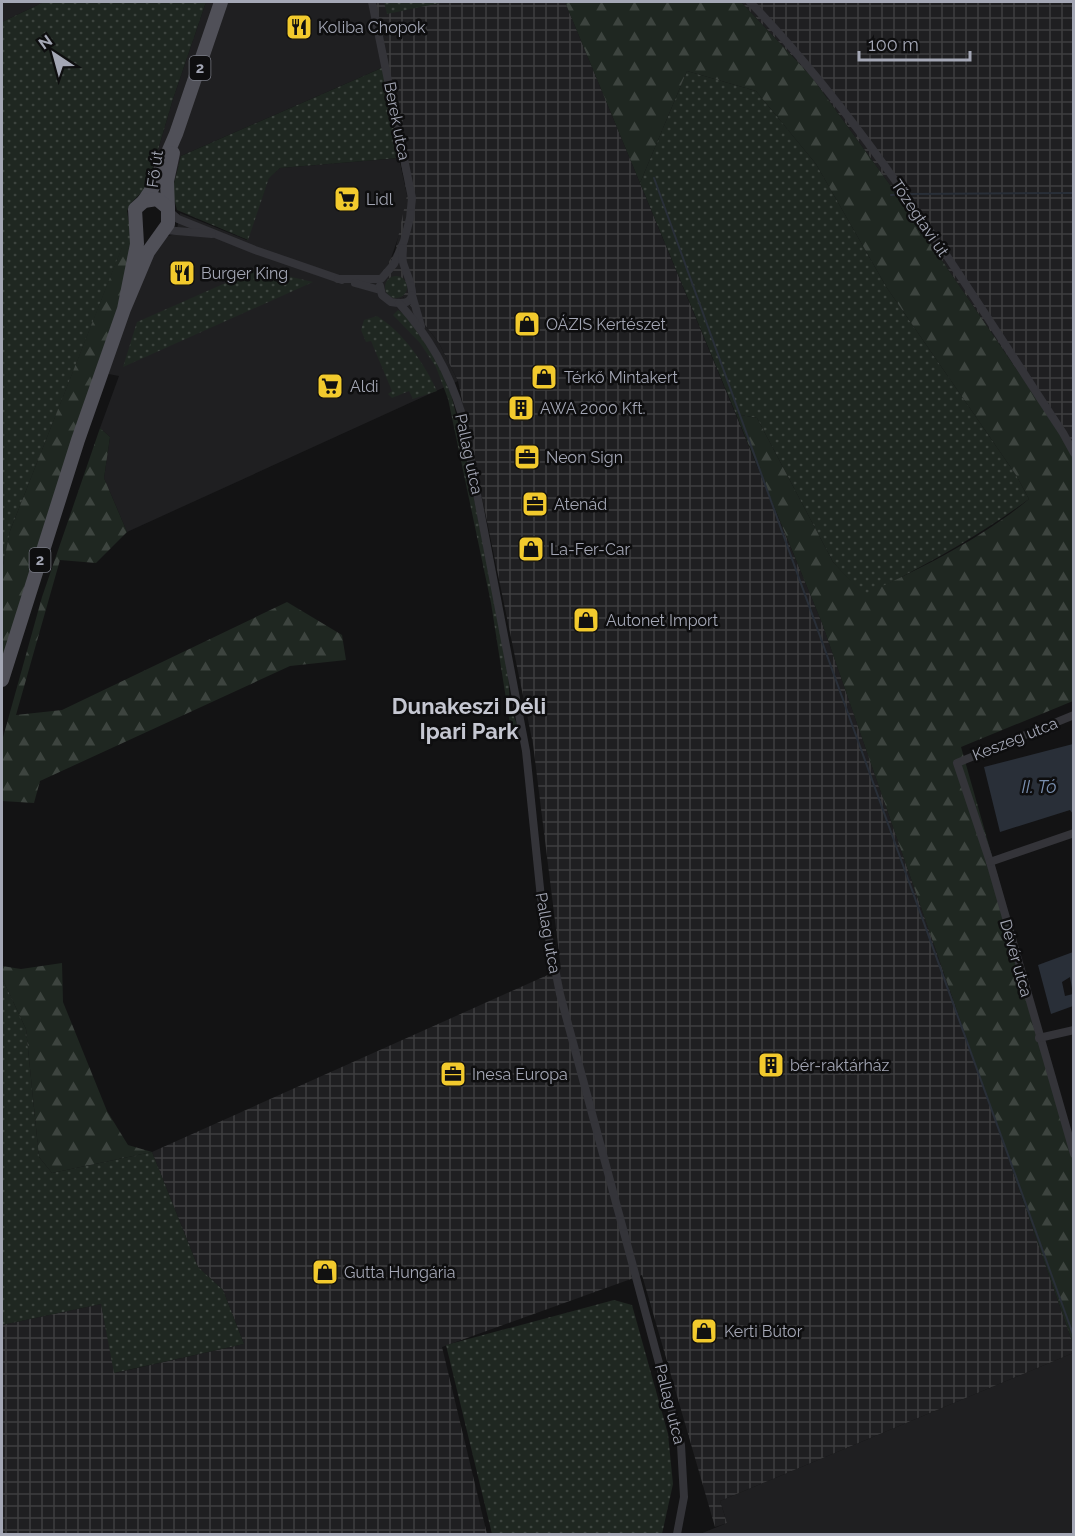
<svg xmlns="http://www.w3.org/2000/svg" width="1075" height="1536" viewBox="0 0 1075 1536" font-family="Raleway,sans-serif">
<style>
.built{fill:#1f1f21}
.industrial{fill:url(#industrial-grid)}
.grass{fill:url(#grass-dots)}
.forest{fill:url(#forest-firs)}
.water{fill:#292f38}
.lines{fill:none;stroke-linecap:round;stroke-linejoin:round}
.stream{stroke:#292f38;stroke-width:2}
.minor{stroke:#343439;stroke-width:8}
.primary{stroke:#505058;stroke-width:14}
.labels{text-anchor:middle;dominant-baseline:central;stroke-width:5;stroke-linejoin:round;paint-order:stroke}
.shield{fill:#0e0e0f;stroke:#777983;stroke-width:1.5}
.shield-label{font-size:15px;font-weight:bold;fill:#a4a7b5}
.poi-label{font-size:16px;fill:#a4a7b5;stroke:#0e0e0f;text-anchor:start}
.street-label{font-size:16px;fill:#a4a7b5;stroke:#0e0e0f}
.water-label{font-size:18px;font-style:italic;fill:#7a90b0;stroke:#0e0e0f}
.district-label{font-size:22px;font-weight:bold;fill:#c5c7d1;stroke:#0e0e0f}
</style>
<defs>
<pattern id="industrial-grid" width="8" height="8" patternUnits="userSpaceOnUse" patternTransform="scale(1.5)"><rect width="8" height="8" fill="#1f1f21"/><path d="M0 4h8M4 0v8" fill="none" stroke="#3d3d3f"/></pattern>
<pattern id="grass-dots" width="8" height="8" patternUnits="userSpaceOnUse" patternTransform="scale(1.5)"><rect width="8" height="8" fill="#1f2721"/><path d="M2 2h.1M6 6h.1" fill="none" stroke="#3d443f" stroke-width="1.8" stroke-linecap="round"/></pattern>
<pattern id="forest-firs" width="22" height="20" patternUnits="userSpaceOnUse" patternTransform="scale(1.5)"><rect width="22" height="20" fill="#1f2721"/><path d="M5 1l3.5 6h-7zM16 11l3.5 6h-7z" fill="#3d443f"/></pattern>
</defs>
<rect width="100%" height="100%" fill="#131314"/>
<g class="built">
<path d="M2,2H44L2,22Z"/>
<path d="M206,2H371L384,67L181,156L172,191L147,187L173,99Z"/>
<path d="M399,158L407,195L403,224L390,261L395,287L439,343L458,381L127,532L104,478L110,437L100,428L119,376L98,372L133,246L157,244L168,236L176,234L180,213L247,240L269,177L280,168Z"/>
<path d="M1073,1353V1534H700L727,1523L720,1501Z"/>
</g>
<g class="industrial">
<path d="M371,2H565L822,623L1073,1344V1353L720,1501L727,1523L715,1527L642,1275L442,1347L487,1534H2V1325L101,1304L115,1373L244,1344L223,1290L198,1267L152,1152L561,969L533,744L458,381L439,343L383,271L395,252L407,195Z"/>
<path d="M741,2H1073V452L898,196L811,76Z"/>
</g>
<g class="grass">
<path d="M44,2H206L173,99L147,187L131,203L127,211L133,246L122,248L10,531L2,570V22Z"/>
<path d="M384,2H445L387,14Z"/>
<path d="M384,67L399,158L280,168L269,178L248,240L177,210L172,191L181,156Z"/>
<path d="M687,71L756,91L816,164L887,288L1016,475L1029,499C977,537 923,567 864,596L833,562L757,418L736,414L640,183Z"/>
<path d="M257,269L313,282L123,367L137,322Z"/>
<circle cx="396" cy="287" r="11"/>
<path d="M398,310L406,316L434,356L451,394L462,438L508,669L510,708L518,726L519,741L514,740L511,731L491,603L448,399L436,367L420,343L393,315Z"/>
<path d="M377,316C403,332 424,363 437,391L413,399L409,391L392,398L388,394L392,391L371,341L366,342L361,330L364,320Z"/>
<path d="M2,978L26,1029L39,1157L52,1173L152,1152L198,1267L223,1290L244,1344L114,1373L101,1304L2,1325Z"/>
<path d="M614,1300L632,1305L668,1434L673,1484L662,1534H492L446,1345Z"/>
</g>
<g class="forest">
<path d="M565,2H741L811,76L898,196L1073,452V701L961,747L1073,1141V1344L822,623L736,414L757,418L833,562L864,595C921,568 980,540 1029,499L1016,475L887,288L816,164L756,91L687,71L640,183Z"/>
<path d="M133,246L122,296L2,662V570L10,531L122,247Z"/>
<path d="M100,428L110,437L104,478L127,532L96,563L60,560L16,715L62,710L287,602L342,635L346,660L290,666L40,781L34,803L2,801V741L42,597Z"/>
<path d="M62,963L63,1002L107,1111L128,1145L152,1152L52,1173L39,1157L26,1029L2,978V966L21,969Z"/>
</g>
<g class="water">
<path d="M1073,744V814L1070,810L1000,832L984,767Z"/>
<path d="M1073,952V994L1070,977L1062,982L1065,996L1073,994V1006L1051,1014L1038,965Z"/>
</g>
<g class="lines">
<g class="stream">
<path d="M654,178L1074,1337"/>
<path d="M908,194L1074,193"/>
<path d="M891,195L903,194"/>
</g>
<g class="minor">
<path d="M750,2C873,130 965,285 1063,433L1074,453"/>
<path d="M170,212L178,219L255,250L342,280"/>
<path d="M165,230L212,234"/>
<path d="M338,279H381L394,264L404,241L410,218L412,198L372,2"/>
<path d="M355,283L380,290"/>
<path d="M380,286L382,295L391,302C428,309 406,276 403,262C402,258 403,252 403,248"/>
<path d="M412,295L421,326"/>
<path d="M399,303C429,337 449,371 462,415L526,751L541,898L560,994L681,1445L684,1497L677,1534"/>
<path d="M1074,715L957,763L990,862L1074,1154"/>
<path d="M990,862L1074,833"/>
<path d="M1039,1038L1074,1030"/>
</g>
<g class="primary">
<path d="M144,201L152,189L176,134L221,2"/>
<path d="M168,208L167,181L173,153"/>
<path d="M2,680L78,440L124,309L137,244L135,209L144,201L157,199L168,208V224L148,252L124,309"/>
</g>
</g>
<defs>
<g id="restaurant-square" transform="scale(1.35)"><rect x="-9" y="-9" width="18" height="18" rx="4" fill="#f2ca2d" stroke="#0e0e0f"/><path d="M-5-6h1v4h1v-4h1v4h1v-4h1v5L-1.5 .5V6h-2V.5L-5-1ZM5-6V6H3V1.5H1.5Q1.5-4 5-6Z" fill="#111"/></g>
<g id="supermarket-square" transform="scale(1.35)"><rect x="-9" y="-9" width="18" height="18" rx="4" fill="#f2ca2d" stroke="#0e0e0f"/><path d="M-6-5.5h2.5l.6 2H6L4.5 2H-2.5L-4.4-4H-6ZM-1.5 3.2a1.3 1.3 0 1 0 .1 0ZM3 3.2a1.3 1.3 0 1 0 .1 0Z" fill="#111"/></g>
<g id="shop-square" transform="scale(1.35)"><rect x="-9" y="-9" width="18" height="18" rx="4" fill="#f2ca2d" stroke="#0e0e0f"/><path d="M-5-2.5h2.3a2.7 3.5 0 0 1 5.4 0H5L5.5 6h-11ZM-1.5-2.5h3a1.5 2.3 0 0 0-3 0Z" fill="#111"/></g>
<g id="building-square" transform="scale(1.35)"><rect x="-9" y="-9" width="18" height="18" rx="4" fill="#f2ca2d" stroke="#0e0e0f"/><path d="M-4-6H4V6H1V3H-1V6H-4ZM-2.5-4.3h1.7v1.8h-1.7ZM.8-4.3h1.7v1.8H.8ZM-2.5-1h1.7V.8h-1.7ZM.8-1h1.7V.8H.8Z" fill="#111"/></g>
<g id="office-square" transform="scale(1.35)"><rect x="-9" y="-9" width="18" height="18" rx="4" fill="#f2ca2d" stroke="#0e0e0f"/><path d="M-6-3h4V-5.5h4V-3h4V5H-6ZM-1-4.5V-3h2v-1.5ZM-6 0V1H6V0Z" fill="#111"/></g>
</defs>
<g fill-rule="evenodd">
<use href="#restaurant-square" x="299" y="27"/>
<use href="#supermarket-square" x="347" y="199"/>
<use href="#restaurant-square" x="182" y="273"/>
<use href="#shop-square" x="527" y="324"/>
<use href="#shop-square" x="544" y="377"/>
<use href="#supermarket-square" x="330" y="386"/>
<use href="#building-square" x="521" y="408"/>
<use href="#office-square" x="527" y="457"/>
<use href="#office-square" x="535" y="504"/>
<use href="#shop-square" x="531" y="549"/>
<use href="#shop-square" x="586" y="620"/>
<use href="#building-square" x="771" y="1065"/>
<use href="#office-square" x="453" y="1074"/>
<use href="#shop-square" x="325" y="1272"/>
<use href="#shop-square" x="704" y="1331"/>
</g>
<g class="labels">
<g class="shield">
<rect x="189.5" y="56" width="21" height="24" rx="4.5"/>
<rect x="29.5" y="548" width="21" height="24" rx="4.5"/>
</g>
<g class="shield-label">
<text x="200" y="68">2</text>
<text x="40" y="560">2</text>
</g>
<g class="poi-label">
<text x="318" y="27">Koliba Chopok</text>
<text x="366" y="199">Lidl</text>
<text x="201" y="273">Burger King</text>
<text x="546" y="324">OÁZIS Kertészet</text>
<text x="564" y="377">Térkő Mintakert</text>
<text x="350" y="386">Aldi</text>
<text x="540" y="408">AWA 2000 Kft.</text>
<text x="546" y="457">Neon Sign</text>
<text x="554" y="504">Atenád</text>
<text x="550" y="549">La-Fer-Car</text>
<text x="606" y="620">Autonet Import</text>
<text x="790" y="1065">bér-raktárház</text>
<text x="472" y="1074">Inesa Europa</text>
<text x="344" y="1272">Gutta Hungária</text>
<text x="724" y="1331">Kerti Bútor</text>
</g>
<g class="street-label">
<text transform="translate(397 121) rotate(79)">Berek utca</text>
<text transform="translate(155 169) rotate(-82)">Fő út</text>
<text transform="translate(920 218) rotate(56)">Tőzegtavi út</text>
<text transform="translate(469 454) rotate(78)">Pallag utca</text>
<text transform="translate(1015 739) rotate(-22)">Keszeg utca</text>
<text transform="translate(548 933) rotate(80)">Pallag utca</text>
<text transform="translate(1016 958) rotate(74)">Dévér utca</text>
<text transform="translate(670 1404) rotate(76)">Pallag utca</text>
</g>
<g class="water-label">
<text x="1039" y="786">II. Tó</text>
</g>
<g class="district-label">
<text x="469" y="706">Dunakeszi Déli<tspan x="469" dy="25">Ipari Park</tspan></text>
</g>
</g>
<rect width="1075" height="1536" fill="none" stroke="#a4a7b5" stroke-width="6"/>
<g transform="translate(54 54) rotate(324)" stroke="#0e0e0f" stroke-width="4.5" paint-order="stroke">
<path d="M0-4.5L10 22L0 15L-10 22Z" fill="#a4a7b5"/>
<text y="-9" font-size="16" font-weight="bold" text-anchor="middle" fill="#a4a7b5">N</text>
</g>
<path d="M859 51v9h111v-9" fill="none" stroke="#a4a7b5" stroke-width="3"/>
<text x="868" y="51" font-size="18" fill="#a4a7b5" stroke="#0e0e0f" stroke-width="4.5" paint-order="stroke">100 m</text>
</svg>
